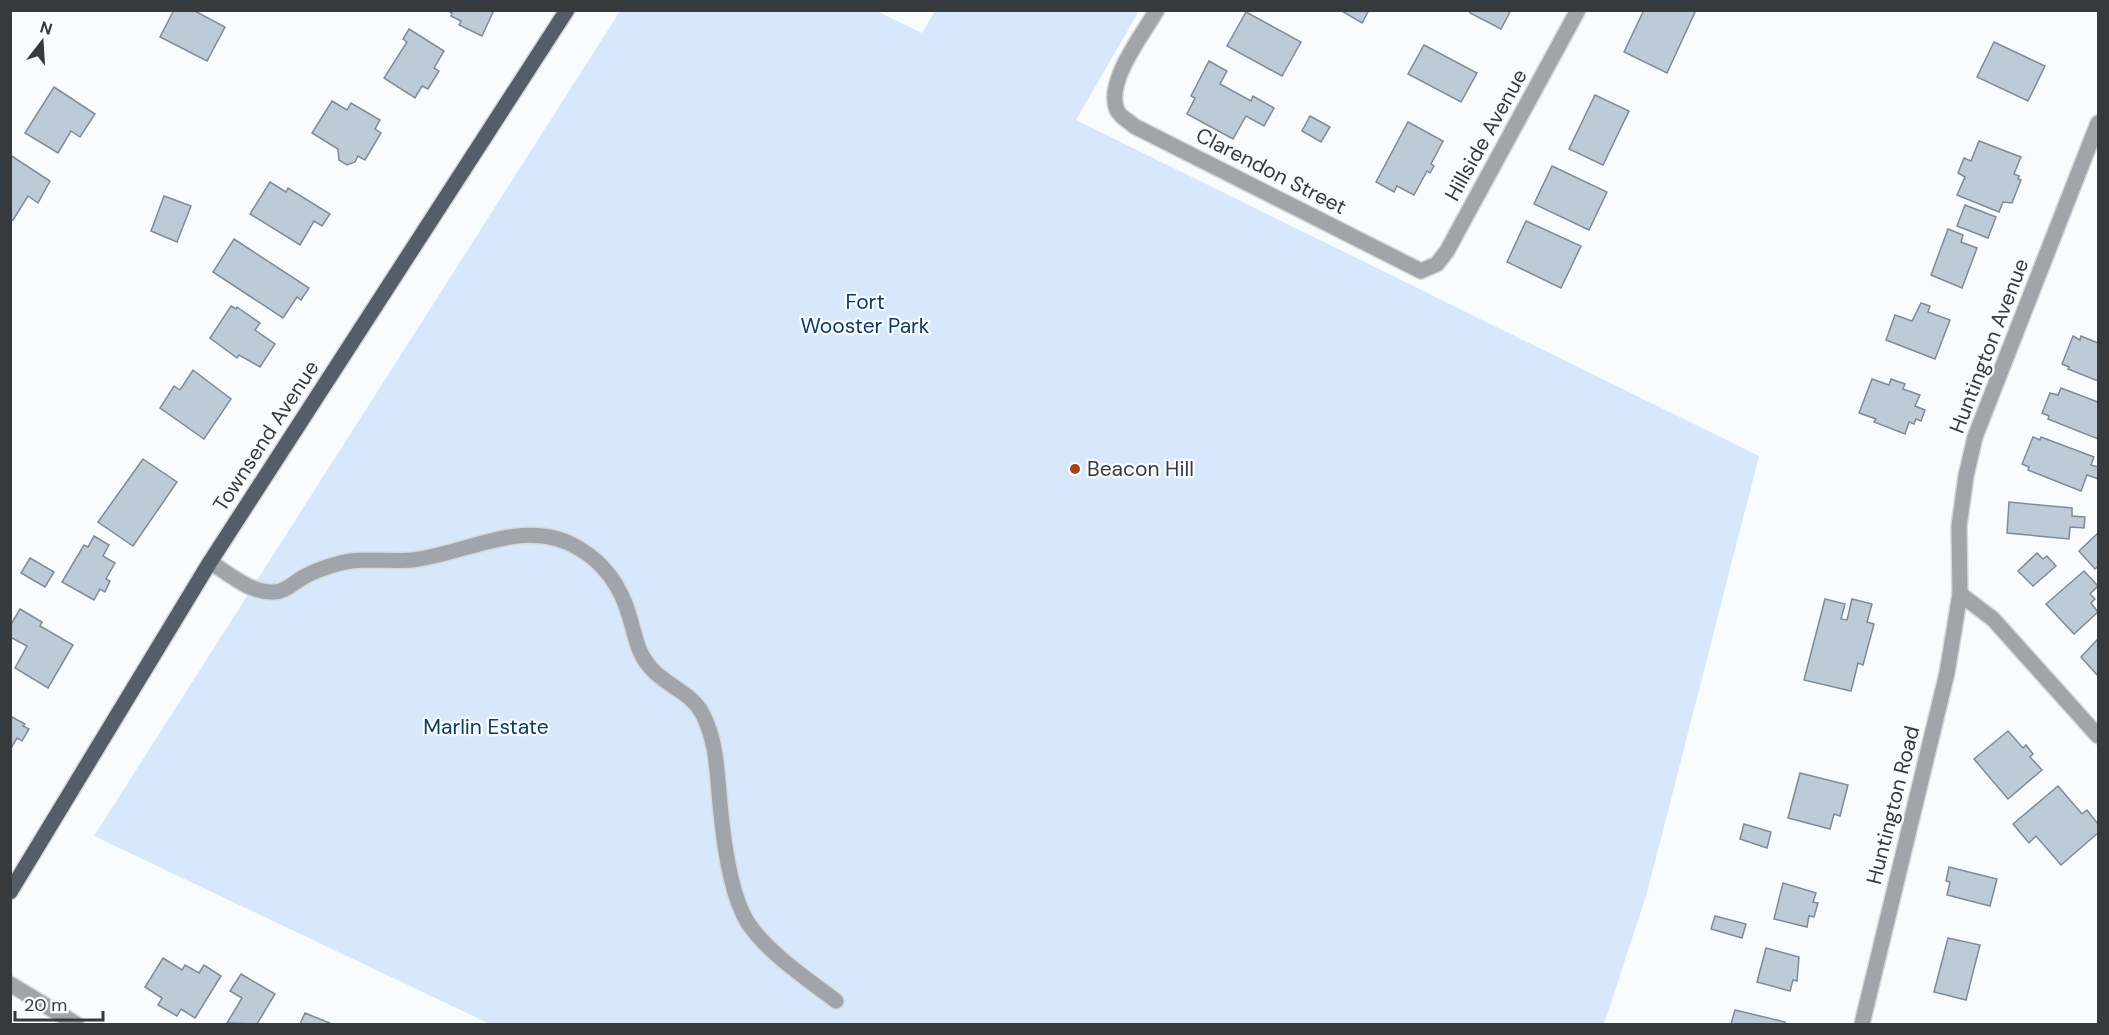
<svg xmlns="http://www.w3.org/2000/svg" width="2109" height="1035" viewBox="0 0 2109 1035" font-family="'DM Sans',sans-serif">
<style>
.green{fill:#d7e8fc}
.building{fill:#bdcad8;stroke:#7f8b98;stroke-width:1.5}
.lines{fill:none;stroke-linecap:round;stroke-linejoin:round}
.minor-casing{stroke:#d6d9dc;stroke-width:18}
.major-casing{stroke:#d6d9dc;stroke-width:18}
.minor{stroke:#9fa5ab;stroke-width:15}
.major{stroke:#545e68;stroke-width:15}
.poi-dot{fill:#a74314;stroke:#f9fcff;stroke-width:2}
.labels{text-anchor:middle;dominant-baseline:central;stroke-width:4.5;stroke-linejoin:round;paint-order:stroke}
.street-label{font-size:21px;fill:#353a3f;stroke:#f9fcff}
.park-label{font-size:21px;fill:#0e3962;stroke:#f9fcff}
.poi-label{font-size:21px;fill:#353a3f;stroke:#f9fcff;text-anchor:start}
</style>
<rect width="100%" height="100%" fill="#f9fcff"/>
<path class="green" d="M620,11H877L922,33L935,11H1139L1076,120L1759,456L1647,893L1604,1024H490L94,836Z"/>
<g class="building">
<path d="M174,10H193L225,27L207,61L160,37Z"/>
<path d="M446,10H494L482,36L459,25L461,21L451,16L452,13Z"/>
<path d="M1340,10H1369L1362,23Z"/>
<path d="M1471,10H1511L1501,29L1470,13Z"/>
<path d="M1644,10H1696L1667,73L1624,52Z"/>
<path d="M1246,12L1301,42L1282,76L1227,46Z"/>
<path d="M409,29L444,51L434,68L439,71L428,89L422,86L415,98L384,78L407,42L403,39Z"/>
<path d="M1994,42L2045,66L2028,101L1977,77Z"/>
<path d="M1424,45L1477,73L1461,102L1408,74Z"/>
<path d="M1209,61L1227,71L1220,84L1251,101L1253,96L1274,108L1264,126L1246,116L1233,139L1187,114L1195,98L1191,96Z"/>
<path d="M54,87L95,114L80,137L71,131L58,153L25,133Z"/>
<path d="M1595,95L1629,111L1603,165L1569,149Z"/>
<path d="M332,101L347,110L351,103L380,120L375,129L381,133L365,160L358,156L355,162L347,165L339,160L338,149L312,133Z"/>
<path d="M1310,116L1330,127L1321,142L1302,131Z"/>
<path d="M1408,122L1443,141L1431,164L1434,166L1430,173L1427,171L1414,195L1397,186L1394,192L1376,182Z"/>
<path d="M1979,141L2021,157L2014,174L2019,176L2018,179L2021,180L2012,203L2003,202L1999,212L1957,195L1965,177L1958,173L1964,158L1971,161Z"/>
<path d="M10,155L50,181L38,203L28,196L13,220L10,219Z"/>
<path d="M1552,166L1607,192L1589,230L1534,204Z"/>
<path d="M270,182L286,192L288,188L330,214L322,226L314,221L300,245L250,214Z"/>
<path d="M164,196L191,206L177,242L151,231Z"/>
<path d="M1965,205L1996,217L1988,238L1957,226Z"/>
<path d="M1526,221L1581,246L1561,288L1507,262Z"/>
<path d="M1948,229L1963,235L1961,242L1977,248L1962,288L1931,275Z"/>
<path d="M234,239L309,288L301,300L297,297L283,318L213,272Z"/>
<path d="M1921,303L1930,306L1928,312L1950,320L1935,359L1886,340L1895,315L1912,321Z"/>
<path d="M231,306L236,309L237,307L260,323L255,330L275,344L260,367L239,355L237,358L210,338Z"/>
<path d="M2073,336L2080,340L2081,336L2098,343V381L2068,369L2069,367L2062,364Z"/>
<path d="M193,370L231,399L204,439L160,408L174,386L180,390Z"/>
<path d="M1872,379L1889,385L1891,379L1905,384L1903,389L1920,395L1915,406L1925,410L1921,421L1916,419L1914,424L1909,422L1905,434L1874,422L1876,419L1859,413Z"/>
<path d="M2061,388L2098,402V439L2048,419L2049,416L2042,413L2050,393L2058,395Z"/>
<path d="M2033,437L2040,440L2041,437L2094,457L2091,465L2098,467V479L2087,475L2081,491L2028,470L2029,467L2022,464Z"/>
<path d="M143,459L177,482L133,546L98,522Z"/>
<path d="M2009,502L2072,508V516L2085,517L2084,528L2070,527L2069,539L2007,533Z"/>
<path d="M2098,533V566L2095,569L2079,551Z"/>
<path d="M94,536L109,545L103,556L115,563L106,579L110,581L105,592L100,589L94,600L62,582L84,545L88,547Z"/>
<path d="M2037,553L2043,559L2047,556L2056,566L2033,586L2018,571Z"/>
<path d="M30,558L54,572L45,587L21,573Z"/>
<path d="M2084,571L2098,586L2090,594L2095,599L2091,603L2098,612L2074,634L2046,604Z"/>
<path d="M1825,599L1845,604L1841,619L1847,620L1852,599L1872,604L1867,622L1874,624L1863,665L1858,663L1851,691L1804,680Z"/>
<path d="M20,609L42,622L40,626L73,645L48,688L15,668L27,646L10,637V626Z"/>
<path d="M2098,639V676L2081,657Z"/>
<path d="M10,716L25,724L23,726L29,729L22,741L17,738L10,750Z"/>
<path d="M2008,731L2023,748L2026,745L2033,754L2030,757L2042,770L2008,799L1974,759Z"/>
<path d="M1800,773L1848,785L1840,816L1834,814L1830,829L1788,818Z"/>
<path d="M2058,786L2082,814L2087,810L2098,824V833L2061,865L2036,836L2029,843L2013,824Z"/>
<path d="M1744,824L1771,832L1767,848L1740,839Z"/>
<path d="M1949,867L1997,879L1990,906L1947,895L1950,882L1946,881Z"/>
<path d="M1783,883L1816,893L1813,902L1818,903L1814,917L1809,916L1807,927L1774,919Z"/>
<path d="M1715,916L1746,924L1742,938L1711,929Z"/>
<path d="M1948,938L1980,945L1966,1000L1934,992Z"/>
<path d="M1766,948L1799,957L1797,981L1793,980L1790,991L1757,982Z"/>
<path d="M163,958L182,970L185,965L199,973L204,965L221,976L195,1018L181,1009L177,1016L158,1005L162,998L145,987Z"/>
<path d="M241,974L275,994L257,1024L227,1023L242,998L230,991Z"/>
<path d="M1735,1010L1785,1022V1024H1731Z"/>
<path d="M305,1013L332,1024H300Z"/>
</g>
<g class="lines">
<g class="minor-casing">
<g id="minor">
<path d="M1157,10C1143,34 1105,82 1117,110C1119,116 1129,121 1134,126L1421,271L1437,264L1447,251L1578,10"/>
<path d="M210,562C228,573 250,593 273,592C285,592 292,584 302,578C312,572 326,567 337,564C361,557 387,562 412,560C467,554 526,515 580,549C605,564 621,588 629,615C633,627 635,640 640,651C654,684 689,688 702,713C717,741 717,773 720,804C723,837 730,895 748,923C769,954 806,978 836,1001"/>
<path d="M1960,594L1993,619L2098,736"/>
<path d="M10,984L76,1024"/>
<path d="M1862,1024L1947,673L1960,594L1959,526L1966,476L1975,437L2098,123"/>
</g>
</g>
<g class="major-casing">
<path id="major" d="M10,892L210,562L567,10"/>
</g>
<use href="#minor" class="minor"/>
<use href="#major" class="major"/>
</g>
<circle class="poi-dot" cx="1075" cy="469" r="6"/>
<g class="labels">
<g class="street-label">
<text transform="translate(1486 135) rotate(-61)">Hillside Avenue</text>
<text transform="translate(1271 171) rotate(27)">Clarendon Street</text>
<text transform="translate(1989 346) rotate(-69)">Huntington Avenue</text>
<text transform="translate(266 436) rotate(-57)">Townsend Avenue</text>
<text transform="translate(1893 805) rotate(-76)">Huntington Road</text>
</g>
<g class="park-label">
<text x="865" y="302">Fort<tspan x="865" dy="24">Wooster Park</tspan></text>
<text x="486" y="727">Marlin Estate</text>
</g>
<g class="poi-label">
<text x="1087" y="469">Beacon Hill</text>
</g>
</g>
<rect width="2109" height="1035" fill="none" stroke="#353a3f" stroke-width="24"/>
<g transform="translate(42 42) rotate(17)" stroke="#f9fcff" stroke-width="4.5" paint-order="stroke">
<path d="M0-4.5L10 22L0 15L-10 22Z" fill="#353a3f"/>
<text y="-9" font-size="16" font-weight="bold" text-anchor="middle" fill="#353a3f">N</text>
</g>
<path d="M15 1011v9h88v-9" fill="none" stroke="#353a3f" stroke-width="3"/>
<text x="24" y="1011" font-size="18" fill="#353a3f" stroke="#f9fcff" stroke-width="4.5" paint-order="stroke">20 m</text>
</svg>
